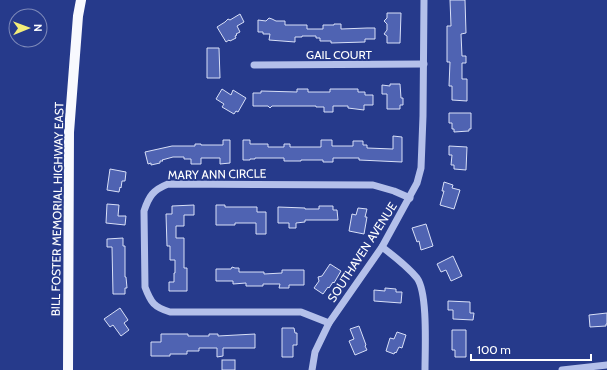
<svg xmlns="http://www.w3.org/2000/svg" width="607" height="370" viewBox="0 0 607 370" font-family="Cabin,sans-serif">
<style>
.building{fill:#4f63b2;stroke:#d8dff7}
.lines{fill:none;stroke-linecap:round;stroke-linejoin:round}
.minor{stroke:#b4c0ea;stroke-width:7}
.major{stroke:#f8f9fe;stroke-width:10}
.labels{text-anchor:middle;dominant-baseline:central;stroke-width:3.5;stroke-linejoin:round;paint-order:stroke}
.street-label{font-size:12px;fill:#fff;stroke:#263a8b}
</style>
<rect width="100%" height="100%" fill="#263a8b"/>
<g class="building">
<path d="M450,0H465L466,33L461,34L462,56H466V63H462V79H467V101L452,100V86H449L450,62H447V26H451Z"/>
<path d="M387,13H401L400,43H387V36L384,34L387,30V24L384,21L387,18Z"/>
<path d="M240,14L244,22L237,26L240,32L236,34L237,35L235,36L236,38L230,41L229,40L226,42L217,27L225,22L228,19L230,20Z"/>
<path d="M269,18L272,19L276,21H285V25H307V29H323V25H334V24H341V29L367,28H375V39H365V42L331,43V41H320V38H316V36H302V37H295V42L269,40L270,34H263V32H258V20L266,21Z"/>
<path d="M207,48H219L220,78H207Z"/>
<path d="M390,84H400L401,98H403V105H400V109H387V94H382V85L390,86Z"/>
<path d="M222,89L231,95L233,90L246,98L238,112L236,111L234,114L222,107L224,104L216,99Z"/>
<path d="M297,89H308V92H330V89H358V92H365V95H373V105H364V110L348,108V106H333V112H324V107H316V106H272L270,108L268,106H253V93H261V91L297,92Z"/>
<path d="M449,113H471V129H469V131L454,132V129H452V123H449Z"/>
<path d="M393,136L402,137V162L359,160V158H333V162H323V160H301V161H284V158H255V159H250V160H243V140H250V144H268V147H284V144H290V147H321V140H332V146H353V141H363V145H367V148L393,149Z"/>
<path d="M223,140H230V163L220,164V158H201V164H191V159H184V157H173L162,160L163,161H160V163L151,165V163L148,164L145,152L172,146H195V144H201V145H223Z"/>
<path d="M449,146L467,147L466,170L454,169V165H451L452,155H449Z"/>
<path d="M110,169L126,172L125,181H122L121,188L120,187L119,192L107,190Z"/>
<path d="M444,182L453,185L452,188L460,190L454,209L440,205L444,191H442Z"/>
<path d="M107,204L119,205L118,216H126L125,225L106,223Z"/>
<path d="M194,205V215H184V226H176V238H184V268H187V291H169V282H174V273H175V260H170V246H167L166,214H172V206Z"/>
<path d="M216,205H225V207H257V212H266V234H256V223H235V225H216Z"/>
<path d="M319,206H333V210H337L338,220H305V222L296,223V228H289V223H278V207L305,208V209H319Z"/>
<path d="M358,208L367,209L365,217H367L364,234L349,231L352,214L356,215Z"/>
<path d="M426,224L433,246L421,250L419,241L417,242L412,228Z"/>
<path d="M123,238V246H125V277H126L127,288H125V294H113L112,247H107V239Z"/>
<path d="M453,256L462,276L451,281L446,270L441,272L437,264Z"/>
<path d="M330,264L341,271L334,283L333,282L329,288L328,287L323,294L314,288L319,281L318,277L322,276Z"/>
<path d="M232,267L235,268H239V272H264V274L282,273V270H304V285H289V288H279L280,284H263V286H246V283L233,284V281H216V269H231Z"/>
<path d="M385,288L396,289V292H402L401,303L374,301V290L385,291Z"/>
<path d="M448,301L470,302V313H474L473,320L453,319V310H448Z"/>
<path d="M120,308L128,320L124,323L129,330L121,336L113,325L110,327L104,319Z"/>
<path d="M607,313V324H606V326L590,327L589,315Z"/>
<path d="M359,326L366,345L365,346L367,350L355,355L349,341L354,339L350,329Z"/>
<path d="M282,328H294L295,333H297V345H293V357H282Z"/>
<path d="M452,330H466V357H455V350H452Z"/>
<path d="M397,332L406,335L402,348L399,347L396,353L395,352L394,354L386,351L390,338L394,339Z"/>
<path d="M161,334H188V336H209V334H218V336L255,334V348H223V356L217,357V348H199V351H187V354H170V356H151V342H161Z"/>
<rect x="222" y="360" width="13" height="10"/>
</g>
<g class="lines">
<g class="minor">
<path d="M254,65L424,64"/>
<path d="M382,247C394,256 407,266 417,278C428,293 425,349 425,370"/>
<path d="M329,323L301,312H170C154,307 151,303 145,287L144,211C149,196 153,190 168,184L373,185L394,191L410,198"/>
<path d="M312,370L315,352L329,323L382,247L417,183L421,168L423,116L424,0"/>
<path d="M562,370L607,365"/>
</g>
<path class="major" d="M68,370L69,132L78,16L81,0"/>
</g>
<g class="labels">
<g class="street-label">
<text x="339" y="54">GAIL COURT</text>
<text transform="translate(217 174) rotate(-1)">MARY ANN CIRCLE</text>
<text transform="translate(57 209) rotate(-89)">BILL FOSTER MEMORIAL HIGHWAY EAST</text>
<text transform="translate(362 252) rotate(-57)">SOUTHAVEN AVENUE</text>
</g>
</g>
<g transform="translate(28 28) rotate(89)"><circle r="19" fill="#263a8b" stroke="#7d89b9"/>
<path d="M0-3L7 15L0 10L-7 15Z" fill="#f3ed79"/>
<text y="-6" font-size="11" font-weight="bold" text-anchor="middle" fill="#ffffff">N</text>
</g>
<path d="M471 354v6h120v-6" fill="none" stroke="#ffffff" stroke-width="2"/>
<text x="477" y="354" font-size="12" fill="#ffffff" stroke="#263a8b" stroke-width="3" paint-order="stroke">100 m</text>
</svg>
